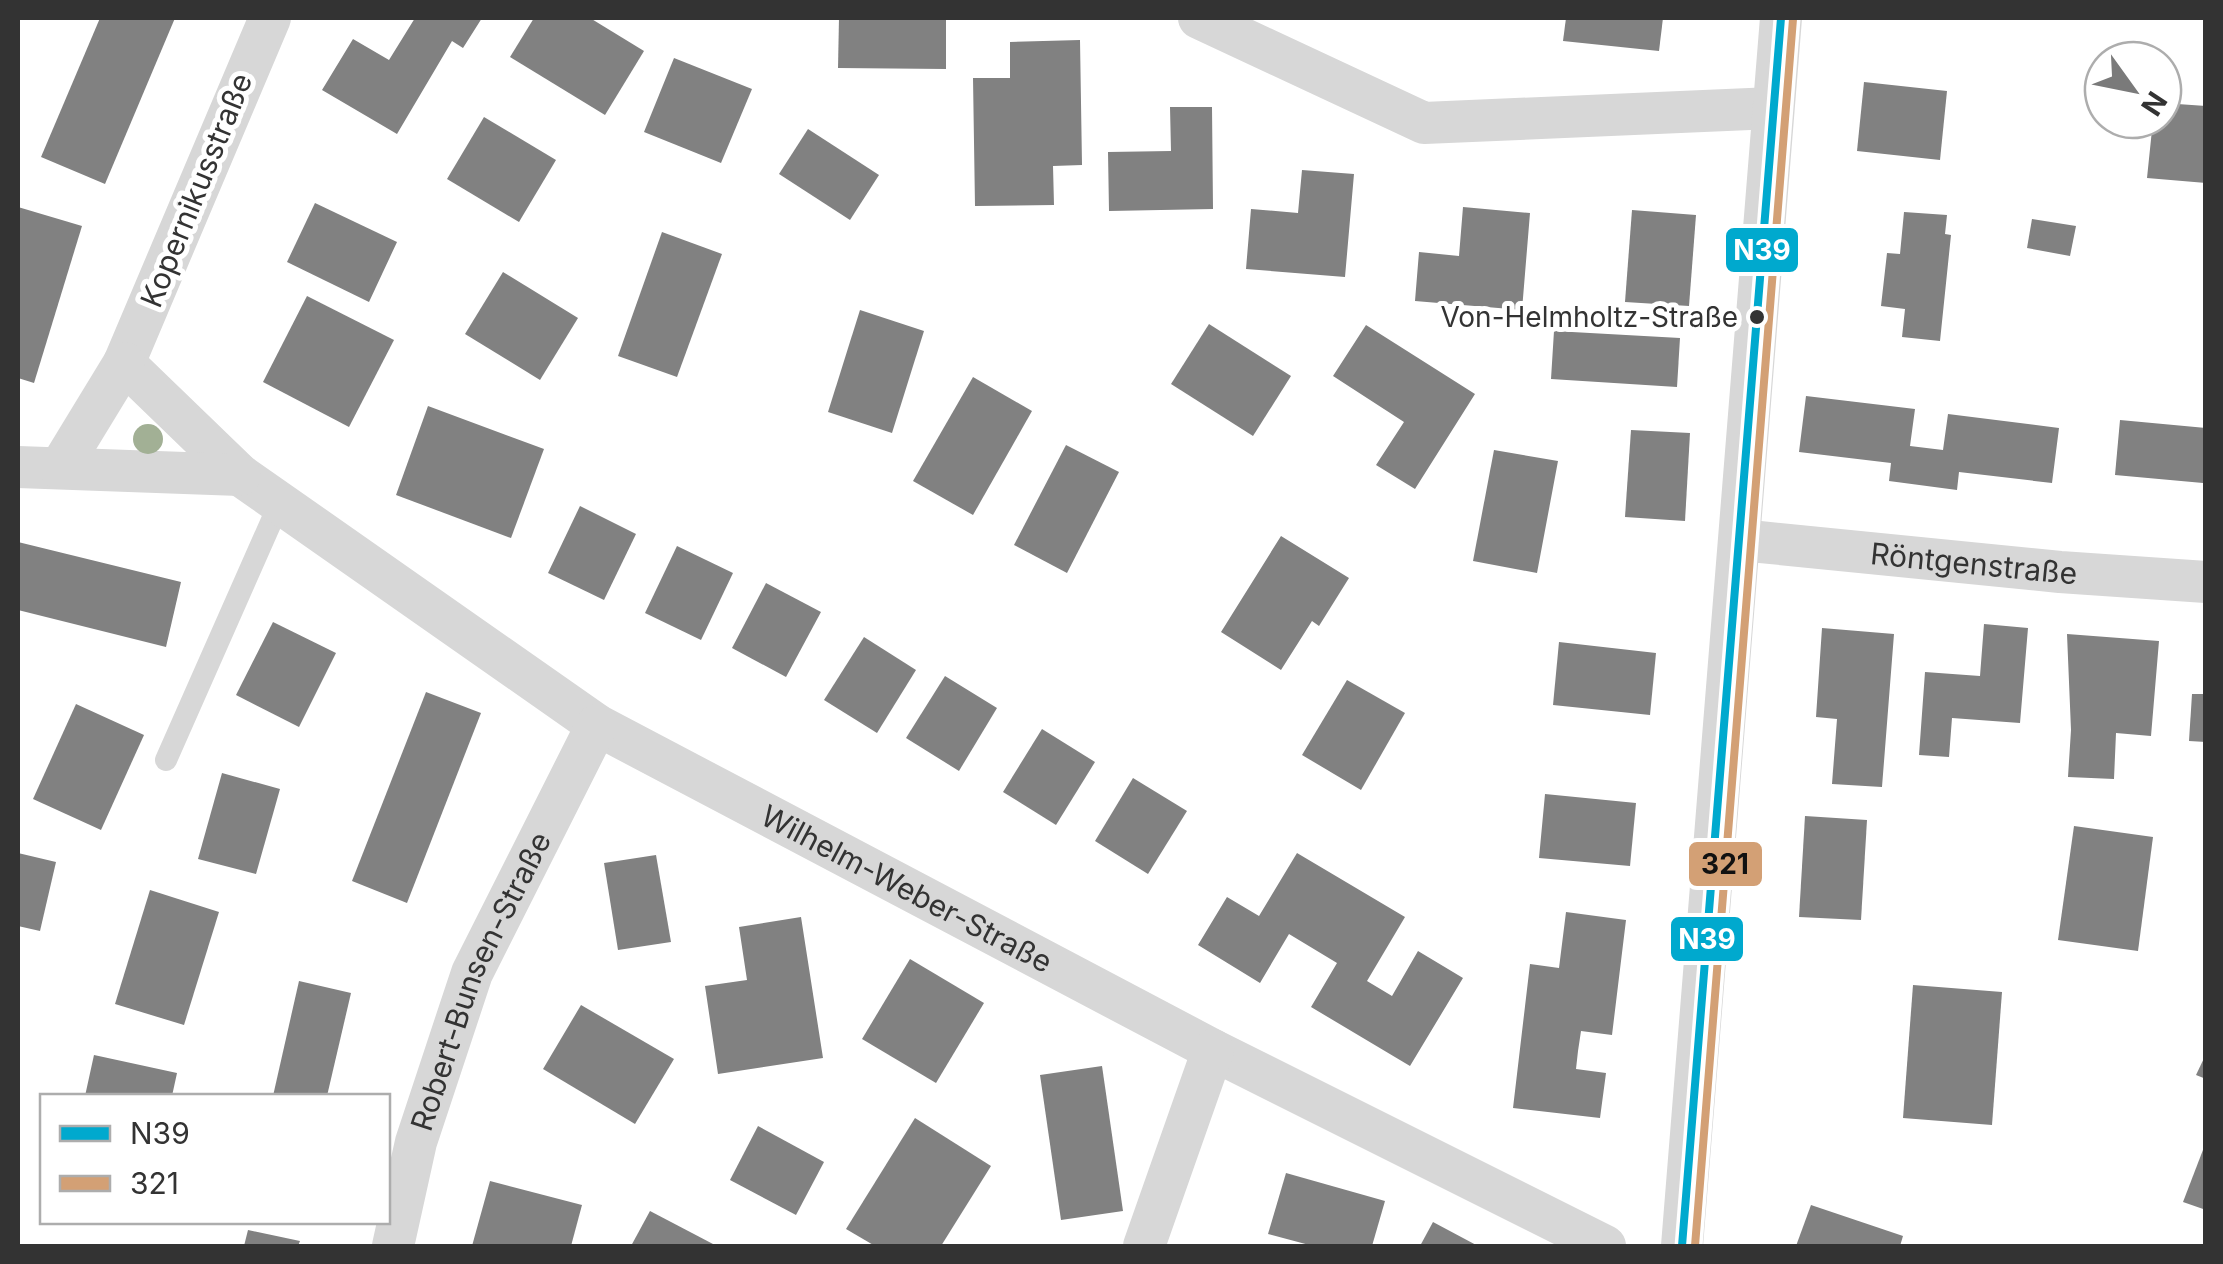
<svg xmlns="http://www.w3.org/2000/svg" width="2223" height="1264" viewBox="0 0 2223 1264" font-family="Inter,sans-serif">
<style>
.building{fill:#818181}
.lines{fill:none;stroke-linecap:round;stroke-linejoin:round}
.service{stroke:#d7d7d7;stroke-width:22}
.minor{stroke:#d7d7d7;stroke-width:42}
.bus-1-casing{stroke:#fff;stroke-width:15}
.bus-2-casing{stroke:#fff;stroke-width:15}
.bus-1{stroke:#00a9ce;stroke-width:8}
.bus-2{stroke:#d3a075;stroke-width:8}
.tree{fill:#a2b095}
.bus-dot{fill:#333;stroke:#fff;stroke-width:4}
.labels{text-anchor:middle;dominant-baseline:central;stroke-width:10;stroke-linejoin:round;paint-order:stroke}
.bus-label{font-size:28px;fill:#333;stroke:#fff;text-anchor:end}
.street-label{font-size:30px;fill:#333;stroke:#fff}
.line-badge{stroke:#fff;stroke-width:4}
.badge-label{font-size:28px;text-anchor:middle;font-weight:bold;fill:#fff}
.pale-badge-label{font-size:28px;text-anchor:middle;font-weight:bold;fill:#111}
</style>
<rect width="100%" height="100%" fill="#fff"/>
<g class="building">
<path d="M100,18H175L105,184L41,157Z"/>
<path d="M415,18H482L463,48L452,41L397,134L322,90L353,39L389,60Z"/>
<path d="M534,18H590L644,51L605,115L510,57Z"/>
<path d="M839,18H946V69L838,68Z"/>
<path d="M1566,18H1663L1659,51L1563,41Z"/>
<path d="M1080,40L1082,165L1053,166L1054,205L975,206L973,78H1010V42Z"/>
<path d="M674,58L752,89L721,163L644,132Z"/>
<path d="M1864,82L1947,91L1940,160L1857,151Z"/>
<path d="M2163,103L2206,106V183L2147,178L2153,120H2163Z"/>
<path d="M1170,107H1212L1213,209L1109,211L1108,152L1171,151Z"/>
<path d="M484,117L556,160L519,222L447,179Z"/>
<path d="M808,129L879,175L850,220L779,174Z"/>
<path d="M1302,170L1354,174L1345,277L1246,269L1251,209L1298,213Z"/>
<path d="M315,203L397,242L369,302L287,262Z"/>
<path d="M18,207L82,226L34,383L18,378Z"/>
<path d="M1463,207L1530,213L1522,310L1415,301L1419,252L1459,256Z"/>
<path d="M1632,210L1696,215L1689,306L1625,302Z"/>
<path d="M1904,212L1947,215L1945,234L1951,235L1940,341L1902,337L1905,309L1881,306L1887,253L1900,254Z"/>
<path d="M2032,219L2076,226L2070,256L2027,248Z"/>
<path d="M662,232L722,254L677,377L618,356Z"/>
<path d="M503,272L578,318L540,380L465,334Z"/>
<path d="M307,296L394,340L349,427L263,382Z"/>
<path d="M860,310L924,331L892,433L828,412Z"/>
<path d="M1209,324L1291,376L1253,436L1171,384Z"/>
<path d="M1366,325L1475,394L1415,489L1376,465L1404,422L1333,376Z"/>
<path d="M1554,331L1680,338L1677,387L1551,379Z"/>
<path d="M973,377L1032,411L973,515L913,481Z"/>
<path d="M1806,396L1915,409L1910,446L1943,450L1948,414L2059,428L2052,483L1959,472L1957,490L1889,481L1891,463L1799,452Z"/>
<path d="M428,406L544,449L511,538L396,495Z"/>
<path d="M2120,420L2206,428L2203,483L2115,475Z"/>
<path d="M1631,430L1690,433L1685,521L1625,517Z"/>
<path d="M1066,445L1119,472L1067,573L1014,545Z"/>
<path d="M1494,450L1558,461L1537,573L1473,561Z"/>
<path d="M580,506L636,534L604,600L548,573Z"/>
<path d="M1281,536L1349,578L1319,626L1312,621L1281,670L1221,632Z"/>
<path d="M18,542L181,582L166,647L18,610Z"/>
<path d="M677,546L733,573L701,640L645,613Z"/>
<path d="M766,583L821,612L786,677L732,648Z"/>
<path d="M273,622L336,653L299,727L236,695Z"/>
<path d="M1984,624L2028,628L2020,723L1952,718L1949,757L1919,755L1925,672L1980,676Z"/>
<path d="M1822,628L1894,634L1882,787L1832,784L1837,719L1816,717Z"/>
<path d="M2067,634L2159,641L2151,736L2116,733L2114,779L2068,777L2071,730Z"/>
<path d="M864,637L916,670L877,733L824,700Z"/>
<path d="M1559,642L1656,653L1650,715L1553,705Z"/>
<path d="M945,676L997,708L959,771L906,738Z"/>
<path d="M1347,680L1405,713L1361,790L1302,755Z"/>
<path d="M426,692L481,713L407,903L352,881Z"/>
<path d="M2192,694H2206V742L2189,741Z"/>
<path d="M76,704L144,735L101,830L33,799Z"/>
<path d="M1042,729L1095,762L1056,825L1003,792Z"/>
<path d="M222,773L280,789L256,874L198,859Z"/>
<path d="M1133,778L1187,811L1148,874L1095,841Z"/>
<path d="M1545,794L1636,803L1630,866L1539,858Z"/>
<path d="M1805,816L1867,820L1861,920L1799,917Z"/>
<path d="M2074,826L2153,837L2138,951L2058,940Z"/>
<path d="M18,853L56,862L40,931L18,926Z"/>
<path d="M1297,853L1405,917L1367,981L1392,996L1418,951L1463,978L1410,1066L1311,1007L1337,963L1289,934L1260,983L1198,945L1227,897L1259,916Z"/>
<path d="M656,855L671,942L618,950L604,863Z"/>
<path d="M150,890L219,912L184,1025L115,1004Z"/>
<path d="M1566,912L1626,920L1612,1035L1581,1031L1578,1051L1576,1069L1606,1073L1600,1118L1513,1108L1530,964L1559,968Z"/>
<path d="M801,917L823,1058L718,1074L705,986L747,980L739,927Z"/>
<path d="M910,959L984,1003L936,1083L862,1039Z"/>
<path d="M299,981L351,993L327,1096H273Z"/>
<path d="M1913,985L2002,992L1992,1125L1903,1118Z"/>
<path d="M581,1005L674,1059L635,1124L543,1069Z"/>
<path d="M2206,1054V1079L2196,1075Z"/>
<path d="M94,1055L177,1073L172,1096H85Z"/>
<path d="M1102,1066L1123,1211L1061,1220L1040,1075Z"/>
<path d="M915,1118L991,1166L941,1246H875L846,1229Z"/>
<path d="M758,1126L824,1162L796,1215L730,1180Z"/>
<path d="M2206,1142V1210L2183,1202Z"/>
<path d="M1286,1173L1385,1201L1372,1246H1313L1268,1234Z"/>
<path d="M490,1181L582,1205L571,1246H472Z"/>
<path d="M1811,1205L1903,1236L1900,1246H1796Z"/>
<path d="M650,1211L713,1244L712,1246H631Z"/>
<path d="M1433,1222L1478,1246H1420Z"/>
<path d="M248,1230L300,1241L298,1246H244Z"/>
</g>
<g class="lines">
<path class="service" d="M166,760L280,502"/>
<g class="minor">
<path id="s1" d="M270,18L124,363L240,475L597,725L1213,1050L1605,1246"/>
<path d="M1199,18L1424,123L1773,108"/>
<path d="M18,467L240,475"/>
<path d="M60,468L124,363"/>
<path id="s2" d="M1740,540L2060,572L2206,582"/>
<path id="s3" d="M393,1246L416,1142L472,973L597,725"/>
<path d="M1144,1246L1213,1050"/>
<path d="M1682,1246L1781,18"/>
</g>
<g class="bus-1-casing">
<path id="bus-1" d="M1682,1246L1781,18"/>
</g>
<g class="bus-2-casing">
<path id="bus-2" d="M1695,1246L1793,19"/>
</g>
<use href="#bus-1" class="bus-1"/>
<use href="#bus-2" class="bus-2"/>
</g>
<circle class="tree" cx="148" cy="439" r="15"/>
<circle class="bus-dot" cx="1757" cy="317" r="9"/>
<g class="labels">
<g class="bus-label">
<text x="1738" y="317">Von-Helmholtz-Straße</text>
</g>
<g class="street-label">
<text transform="translate(196 190) rotate(-68)">Kopernikusstraße</text>
<text stroke="none"><textPath href="#s2" startOffset="235">Röntgenstraße</textPath></text>
<text stroke="none"><textPath href="#s1" startOffset="1322">Wilhelm-Weber-Straße</textPath></text>
<text stroke="none"><textPath href="#s3" startOffset="280">Robert-Bunsen-Straße</textPath></text>
</g>
</g>
<g class="line-badge">
<rect x="1724" y="226" width="76" height="48" rx="10" fill="#00a9ce"/>
<rect x="1687" y="840" width="77" height="48" rx="10" fill="#d3a075"/>
<rect x="1669" y="915" width="76" height="48" rx="10" fill="#00a9ce"/>
</g>
<g class="badge-label">
<text x="1762" y="260">N39</text>
<text x="1707" y="949">N39</text>
</g>
<g class="pale-badge-label">
<text x="1725" y="874">321</text>
</g>
<rect width="2223" height="1264" fill="none" stroke="#333333" stroke-width="40"/>
<rect x="40" y="1094" width="350" height="130" fill="#ffffff" stroke="#adadad" stroke-width="2.5"/>
<rect x="60" y="1126" width="50" height="15" fill="#00a9ce" stroke="#adadad" stroke-width="2.5"/>
<text x="130" y="1144" font-size="30" fill="#333333">N39</text>
<rect x="60" y="1176" width="50" height="15" fill="#d3a075" stroke="#adadad" stroke-width="2.5"/>
<text x="130" y="1194" font-size="30" fill="#333333">321</text>
<g transform="translate(2133 90) rotate(123)"><circle r="48" fill="#ffffff" stroke="#adadad" stroke-width="2.5"/>
<path d="M0-8L18 38L0 25L-18 38Z" fill="#7a7a7a"/>
<text y="-15" font-size="28" font-weight="bold" text-anchor="middle" fill="#333333">N</text>
</g>
</svg>
